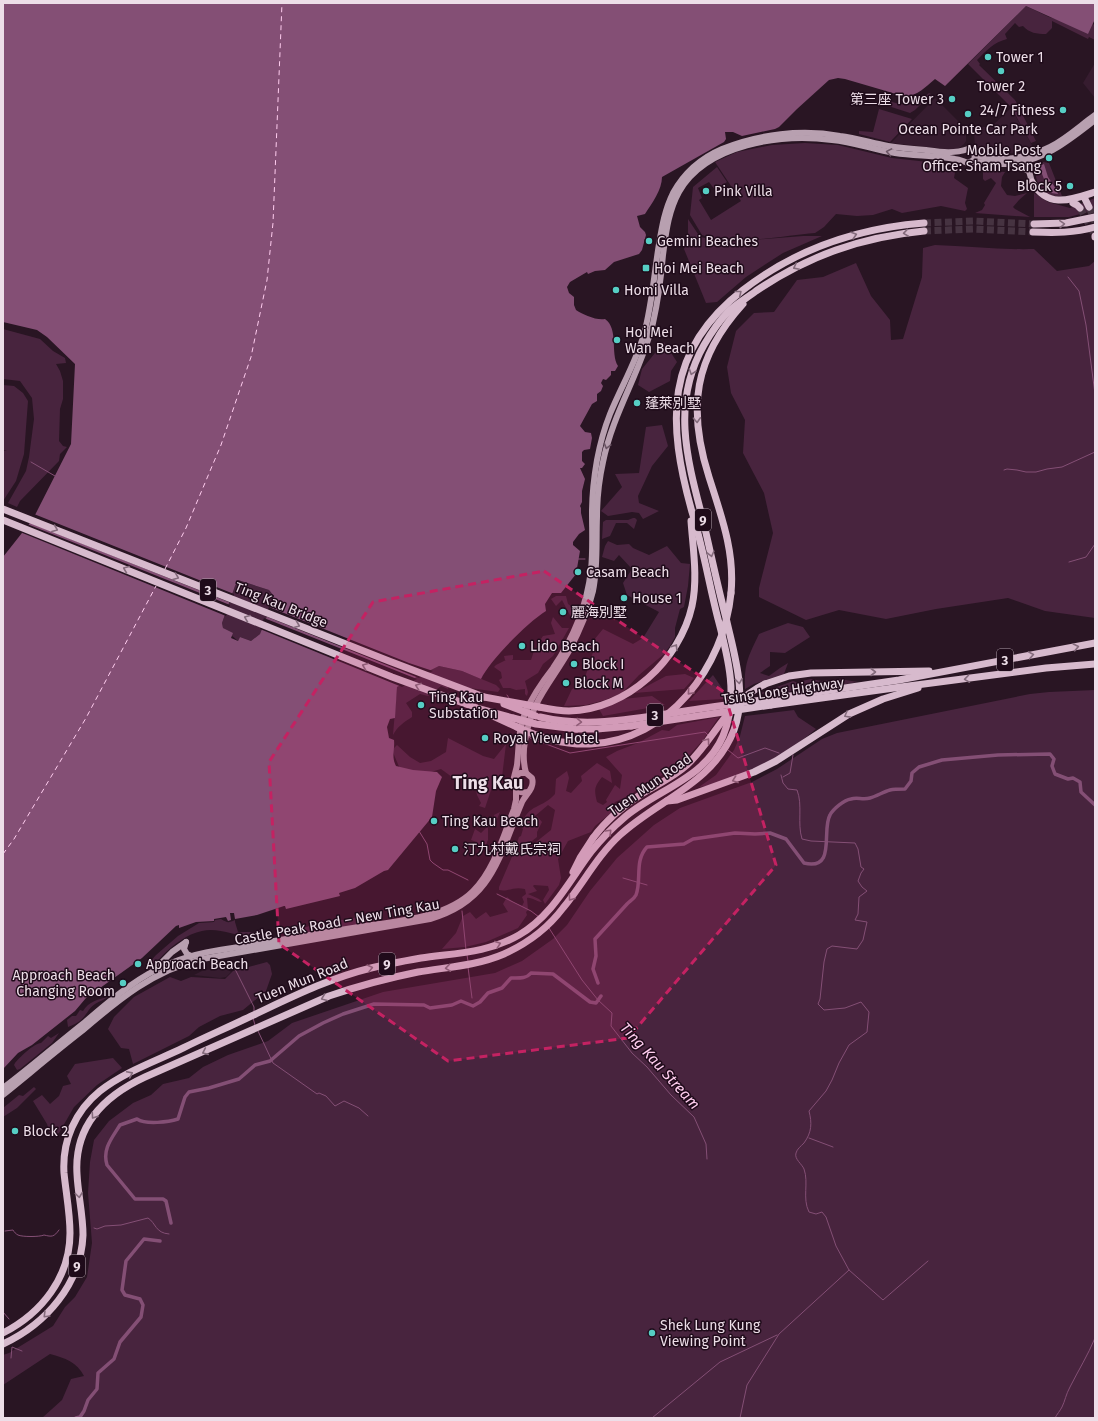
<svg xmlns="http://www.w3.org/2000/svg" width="1098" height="1421" viewBox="0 0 1098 1421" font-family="'Fira Sans','Noto Sans TC',sans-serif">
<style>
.built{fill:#361c2f}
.green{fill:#48243e}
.water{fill:#844f75;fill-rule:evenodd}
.pier{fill:#291523}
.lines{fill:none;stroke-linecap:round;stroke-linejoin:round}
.stream{stroke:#844f75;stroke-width:1}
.canal{stroke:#844f75;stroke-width:3.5}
.ferry{stroke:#ffcdef;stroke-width:1;stroke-dasharray:5 4;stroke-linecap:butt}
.highway-tunnel{stroke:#463341;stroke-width:7;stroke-dasharray:7 3.5;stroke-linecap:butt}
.primary{stroke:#b8a0b0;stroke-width:6}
.highway{stroke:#d7bacd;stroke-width:7}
.highway-bridge{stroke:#d7bacd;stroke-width:7}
.oneway{stroke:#6c5665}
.oneway2{stroke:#846b7c}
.marked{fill:#c42262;fill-opacity:0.2;stroke:#c42262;stroke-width:3;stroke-dasharray:8 5;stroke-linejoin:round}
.poi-dot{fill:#56cec4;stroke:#1f0b1a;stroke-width:1.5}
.labels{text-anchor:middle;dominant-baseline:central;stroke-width:3;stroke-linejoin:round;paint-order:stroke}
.shield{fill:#1f0b1a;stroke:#af9faa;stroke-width:1}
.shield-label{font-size:13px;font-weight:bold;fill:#eddee8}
.poi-label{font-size:14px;fill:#eddee8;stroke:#1f0b1a;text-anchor:start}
.street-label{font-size:14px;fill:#eddee8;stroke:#1f0b1a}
.water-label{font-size:15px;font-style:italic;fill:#ffcdef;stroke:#1f0b1a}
.district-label{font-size:18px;font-weight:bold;fill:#eddee8;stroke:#1f0b1a}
</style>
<rect width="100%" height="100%" fill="#291523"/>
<g class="built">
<path d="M1095,63V98L1083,83Z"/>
<path d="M935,98L966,129V141L964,144L959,148L954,150L891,143Z"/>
<path d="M1011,108L1033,147L1012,153L979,152L975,148L974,131L973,127H991Z"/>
<path d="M226,968L231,972L226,977L220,978L194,975L204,970Z"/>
</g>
<g class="green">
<path d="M1026,6L1049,17L1090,29L1092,24L1095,25V40L1089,37L1088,39L1052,21V28L1046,34C1037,34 1029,33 1023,26L1019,27L1015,23L1005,34L1007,39C994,42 986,51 977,60L980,64L979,65L1015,100L1036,141L1031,143L1011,107L968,64Z"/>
<path d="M929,93L931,94L915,110L910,113L879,103L878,101L879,98C901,104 910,111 929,93Z"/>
<path d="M879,109L912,119L890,142L859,134V131L873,132Z"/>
<path d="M805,143L838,145L892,158L928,162L936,164H949L948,166L943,167L944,172L951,171L956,166L954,178L968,188L965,203L967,209L965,211L941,206L902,213L892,209L873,215L857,216L836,214L824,227L815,233C781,236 734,246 702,235L690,215L693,187L717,167L727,182L715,190L709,182L698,188L702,198L699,200L711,220L741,201L715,162L737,152L772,145Z"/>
<path d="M1043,162L1049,163L1062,196C1058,196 1053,196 1049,195C1039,190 1031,173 1039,164L1043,163Z"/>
<path d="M983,171L1005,172L1002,177L1001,186L1007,195L1015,196L1027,193L1019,200L1013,207L1015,209L1030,217L975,213L982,210L985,205L984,203L996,183L991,178L985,181L983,179Z"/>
<path d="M1034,193L1048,202L1070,208L1095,198V210L1069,217H1034Z"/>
<path d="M688,219L700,237L726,242L803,236H822L783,253L746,277L717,302L706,303L684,249L688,239Z"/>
<path d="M935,245C968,246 1001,250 1034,249L1057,271L1089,266L1095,261V618L1045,611L1008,598L936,609L886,619L839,610L806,620L759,597V588L773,533L764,493L743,453L745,420L731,393L727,367L736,331L754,313L774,312L797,280L823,277L856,263L871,296L890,320L891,340L903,339L922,277L923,248Z"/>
<path d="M3,329L40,339L53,351L65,358L66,363L56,364L60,371L63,381V399L60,409L59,441L63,446L67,447L60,454L59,461L20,501L17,507L8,503L26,471L29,457L34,419L32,398L20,381L3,379Z"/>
<path d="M664,342L677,362L671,371L670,381L649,392L638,385L642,369Z"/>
<path d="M3,385L14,386L23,393L28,401L24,454L16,481L3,501V451L7,450H3Z"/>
<path d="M662,425L668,446L652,466L638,496L639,503L659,511L643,519L639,513L632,512L608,516L601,511L622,487L615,474L639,473L646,427Z"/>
<path d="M633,518H635L637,520L634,529L627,523H616L610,536L602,539L603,522L606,520H628Z"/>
<path d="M608,541L617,545L629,544L633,548L649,555L667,546L681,563L690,564L688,586L684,607L680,609L675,628V637L670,646L664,654L639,675L622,693L605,700L586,705L564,706L572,689L583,684L593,652L589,646L603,629L633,644L643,638L659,612L627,595L623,583L632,569L619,555L614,561L602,557L605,546Z"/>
<path d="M238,580L269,590L273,595L271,607L260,634L251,641L240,637L238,641L223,628L222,623L235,586Z"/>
<path d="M556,596H566L568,604L575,609L571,617L562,600L556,606L551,599Z"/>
<path d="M553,617L562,628H569L553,656L543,664L538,673L525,681L528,692L527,696L525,694V689L516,690L510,688H503L499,680L502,678L501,672L494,667L496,665L506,660H505L504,656L513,655V659L512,660H531L534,651L546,646L541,639L543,636L555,634L551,623Z"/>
<path d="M788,623L803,627L810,637L785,653L770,652V666L760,673L769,676L780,668L788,663L784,674L754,684L745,689C744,664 748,657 759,634Z"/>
<path d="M439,666L462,671L496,685L500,689L498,692L449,685L448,689L441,686L428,696L420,694L406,703L412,712V717C404,722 397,727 393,735L397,687Z"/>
<path d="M685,674L694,678L684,689L634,693L666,676Z"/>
<path d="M713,675L724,691L723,699L689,701Z"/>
<path d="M811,679L822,681L840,679L858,682C826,688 794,691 762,694H758L793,681L799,683L802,681Z"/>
<path d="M1095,690V1418H42L62,1400L71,1379L84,1376C77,1362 65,1358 50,1354L3,1385V1355L9,1353L53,1326L65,1307L75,1297L87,1277L92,1243L88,1193L90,1162L94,1140L109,1121L133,1103L151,1095L163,1084L189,1078L203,1067L228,1055L268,1041L292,1023L383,992L495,973L522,961L553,939L567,925L590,891L617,858L654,825L680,808L752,782L777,769L822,739L837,733L1030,694L1049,692Z"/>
<path d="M652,696L665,705L603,716L599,709L623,699Z"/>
<path d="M794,710L798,717L816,729C793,749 750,776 720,783C713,785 706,786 699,787L716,775L734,750L740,736L745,716Z"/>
<path d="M719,717L703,740L683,762L654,780L643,784L632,794L615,802L611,807L612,812L595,826L591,832L568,841L558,859L561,878L559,885L545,904L543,900L549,890L548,886L534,885L533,886L537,891L528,894L539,899L542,902C536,902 532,897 527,898L528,910L526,912L527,915L518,928L486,942L465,947L442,949L456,933L463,916L470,912L476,919L486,912L490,917L508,912L503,904L507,897L513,902L522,906L524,902L522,897L526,894L525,889C513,886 509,892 499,890V887L514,852L526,850L551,830L555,810L548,805L535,816L529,824L537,816L542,822L537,832V837L527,845L519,847L517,843L519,837L521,836L523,829L521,827V825C529,803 542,809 555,794L556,779L567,771L569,778L566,791L571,793L582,781L581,776L597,763L610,771L612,783L602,777C594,787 594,790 597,802L603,805L607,802L606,800L615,785L620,789L622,775L606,757L617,751L638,743L662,730L669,731L677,725Z"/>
<path d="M448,738L483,756L494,759L506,744L501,785L493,784L485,808L479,806L481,803L477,795L476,790L470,783L452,777L441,769L424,774L400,769L392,750L397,745L410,757L420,763L431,761L446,752Z"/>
<path d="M500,812L494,826L488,827V840L482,854L481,845L475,847L477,842L471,840L475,829L481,833L493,821L494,815Z"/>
<path d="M375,914L376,920C352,926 319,935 294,932L309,926Z"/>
<path d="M221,919C228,923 228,923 235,920V922L238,932H255L256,930H262L265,934C245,943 223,926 202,931C187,934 173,945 163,955C157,961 154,966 147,970V965L156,955L178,936L199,923L214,922L215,920Z"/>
<path d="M267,962L270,965L272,974L266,991L243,1010L220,1016L199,1027L189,1036L133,1064L129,1049L121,1048L108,1029L114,1017L134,997L170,977L181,981L191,977L225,979L233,971Z"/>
<path d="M109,996C104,1000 100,1001 95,1004C89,1008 87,1014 82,1019C78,1023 73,1025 68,1027L67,1020L72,1016H76L80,1010L83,1011C89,1001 98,1000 109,996Z"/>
<path d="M59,1033L52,1043L20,1069L17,1070L14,1065L15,1063C19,1058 34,1043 41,1043L48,1036L51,1038Z"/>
<path d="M113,1058L122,1068L97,1085L74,1107L59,1133L51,1137L47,1124L33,1101L42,1095L50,1104L59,1096L63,1086L71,1084L67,1076L75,1064Z"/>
<path d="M34,1087L36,1089L17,1108L3,1117V1108L19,1095L23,1096Z"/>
</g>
<g class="water">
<path d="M3,3H1095V19L1088,34L1026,6L945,86L935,79C925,87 917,97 903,96L845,79L838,78L829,80L797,109L779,127L775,129L742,136L733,132H725L726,139L724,142L662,177C662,190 652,203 645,214L637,216L640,227L645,232L646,235L642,250L639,254L614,262L605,270L595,271L588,274L587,272L570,282L567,287L569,293L574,297V305L576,310C582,314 597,321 605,319C619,329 610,353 618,366L615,371H611V375L606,380L603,379L601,383L603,386L601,391L597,394V401L592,404L580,426L585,432L591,433L592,438L590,449L584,450L582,452V461L585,464L582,468H580L585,479L582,491V502L580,506L581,508V513L585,530L579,534L573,542V545L580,551L576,574L561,593H552L545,604L546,611C528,622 490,660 481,679L462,671L439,666L397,687L395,718L390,719L387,727L389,738L394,740C395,750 391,756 396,766L413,770L437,772L442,777L436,791L432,817L388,870L384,871L355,888L339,893L340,896L286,909L285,906H284L257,915L235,919L234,913H230L231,920L228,921L226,917L214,919V921L196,922L179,928V925L176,926L142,958L86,998L75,1011L32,1045L18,1053L3,1069V557L33,519L71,444L75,364L47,337L37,330L3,322ZM238,580L269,590L273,595L271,606L260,634L251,641L240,637L238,641L231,638L233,633L223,628L222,623L235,586Z"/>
<path d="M1044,164L1048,177L1056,189L1058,194L1051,193L1044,179L1039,166Z"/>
</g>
<g class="pier">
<path d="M34,514L234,594L231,603L28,522Z"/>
<path d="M27,524L230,605L226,616L20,532Z"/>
<path d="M269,607L409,663L433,671L419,678L265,616Z"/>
<path d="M264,618L417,679L402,687L260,629Z"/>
</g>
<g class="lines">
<g class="stream">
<path d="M1068,277L1079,291L1086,325L1095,394"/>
<path d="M31,462L55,476"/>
<path d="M1004,470L1007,469L1017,470L1026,472H1036L1047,469L1062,467L1095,452"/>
<path d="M578,559H585"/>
<path d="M1069,562L1086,557L1095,544"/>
<path d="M507,695L509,698"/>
<path d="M529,736L530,738L570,753L705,732L708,735"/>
<path d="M728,750L738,758L765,748L779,753"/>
<path d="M781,775L783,783L788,789L797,790C803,805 797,823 802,839L811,841L855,843L858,849L861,867L864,869L861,873L858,881L862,887L867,891L859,897L858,914L855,920L867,922L863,940L857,949L832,946L827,949L824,962L820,999L818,1004L824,1010L845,1008L861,1002L869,1012L867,1032L849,1045L839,1063L832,1080L826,1091L809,1111C812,1123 812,1132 804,1143C801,1146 797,1149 796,1153C794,1159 802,1164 804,1169C809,1183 802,1198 809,1212L816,1214L822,1212L826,1217L836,1246L849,1270L883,1300L928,1261"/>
<path d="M783,777L790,773L793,755"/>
<path d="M419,831L427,844L430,860L433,863L443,870H448L468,880"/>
<path d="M623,878L647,885"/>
<path d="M497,894L531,911L539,917"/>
<path d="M462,911L466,950"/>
<path d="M549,928L582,980L598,1000L612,1013L611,1026L632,1053L647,1067L671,1095L694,1117L706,1144L707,1159"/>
<path d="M467,955L468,961"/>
<path d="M468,967L472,998"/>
<path d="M235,969L254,1007V1011"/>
<path d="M253,1018L255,1025"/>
<path d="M258,1031L273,1063L317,1094L319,1093L326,1096L335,1106L344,1101L359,1108L368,1116"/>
<path d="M809,1138L833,1147"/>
<path d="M94,1228L97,1229L105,1226L121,1225L148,1218C156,1223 155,1233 169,1234"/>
<path d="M5,1231L13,1230C14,1232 16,1234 18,1235C22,1237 40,1237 44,1235C52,1237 54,1237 59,1230"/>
<path d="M3,1312L9,1319"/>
<path d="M11,1358L12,1347L22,1351"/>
<path d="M652,1418L720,1362L777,1335"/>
<path d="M740,1418L747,1385L779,1334L849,1270"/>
<path d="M1055,1418C1057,1414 1060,1411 1062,1407C1065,1401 1066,1394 1070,1387C1078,1371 1088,1355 1095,1338"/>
</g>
<g class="canal">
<path d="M598,983L593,969L596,956L595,939C606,927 617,915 627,904C630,901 634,899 636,895C642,879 634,861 647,847L684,844L693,839L735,833L755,834L770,833L786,839L804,863C837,871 821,830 830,815C833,809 844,800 851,799C857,797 863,800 870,798C877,796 883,792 890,790C894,789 900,789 905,789L911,781L912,773L919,767L942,760L998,755L1050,754L1054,759L1052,766L1055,774L1068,779L1073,778L1080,782L1081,792L1095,805"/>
<path d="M171,1223L166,1201L163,1199H135L107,1165C102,1149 112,1138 120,1125L137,1119C146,1125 169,1122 178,1119L185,1097L189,1092L209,1088L239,1079L255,1065L270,1061L299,1036L323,1023L343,1014L374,1004L424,1005L430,1008L452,1005L461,1001L473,1006L480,1002L488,993L502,988L511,978C519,978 526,979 531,973L553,974L590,1002L596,1003L601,996"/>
<path d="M76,1418L80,1417L84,1411L88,1400L97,1389L98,1373L114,1359L120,1342L141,1317L143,1305L140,1299L125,1295L122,1290L126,1261L144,1239L160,1241"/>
</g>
<g class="ferry">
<path d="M165,569L186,528L221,445L251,357L267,280L273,223L282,3"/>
<path d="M3,854L14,839L86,718L156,586"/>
</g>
<g class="highway-tunnel">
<path d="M1089,207L1095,222"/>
<path d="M1080,208L1095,236"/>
<path d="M924,223L974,221L1034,224"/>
<path d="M924,231L973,229L1033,232"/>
</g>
<g class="primary">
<path d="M975,155C998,163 1028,158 1050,147C1066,139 1081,125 1095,115"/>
<path d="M1028,157L1029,171L1032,182"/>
<path d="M972,162C984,161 996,165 1009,164C1044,161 1068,141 1095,120"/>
<path d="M1012,164L1029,171"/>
<path d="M526,773C523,762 523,753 525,741C531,701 550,684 569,651C579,632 588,612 593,591C598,566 596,542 597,517C597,499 599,480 603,462C613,412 641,372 653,323C658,301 661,278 663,255C666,233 668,212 679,192C706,144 782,133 832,140C854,142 874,150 895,153C915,156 936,155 955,159C960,159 964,162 968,163L974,160L975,155"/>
<path d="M528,792C523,793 518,793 515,788C511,782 516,772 517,765C519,748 518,730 525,713C532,697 542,682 553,668C572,640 587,605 591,570C593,551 592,532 592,513C592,495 594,477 597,460C600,444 604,429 610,414C621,387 636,362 644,334C652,305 654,274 659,244C662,226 665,209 673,193C684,173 701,158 722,149C759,134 802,129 840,136C856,138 872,143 888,146C900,148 913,149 926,150C941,152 954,154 968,149L972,151L975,155"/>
<path d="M186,942L184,949L187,954L191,956"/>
<path d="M156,968L172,952L186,942"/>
<path d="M3,1088C31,1067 57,1044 85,1022C112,999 138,976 171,963C197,952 225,949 252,945C290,938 328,932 365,926C400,921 447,917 473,891C494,870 503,837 514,809L516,800V789"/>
<path d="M3,1095C29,1074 55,1052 82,1031C118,1000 154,970 202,959L430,919C493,901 499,856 522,802C526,794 535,788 532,778L526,773H520L514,778"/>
</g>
<g class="highway">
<path d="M1032,182C1048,209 1070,200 1095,192"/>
<path d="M1085,199L1089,207"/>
<path d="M1073,203L1077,205L1080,208"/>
<path d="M1034,224L1066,223L1095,217"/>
<path d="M1033,232C1055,233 1074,233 1095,227"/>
<path d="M1095,236V237"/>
<path d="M3,509L389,661L484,697"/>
<path d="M3,520L392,677L477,708L513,718"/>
<path d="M731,593C735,552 721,515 709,477C687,408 694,358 743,304"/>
<path d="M765,684L789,676L811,673L929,671"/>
<path d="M770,699L899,680L1095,643"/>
<path d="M771,705L901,687L1046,668L1095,664"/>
<path d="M539,707C549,709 559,711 569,711C627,710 680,660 692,606C698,578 693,549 691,521"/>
<path d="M493,716L517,727"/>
<path d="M576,729H597L631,726"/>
<path d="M667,801L677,800L754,772L776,761L849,714L883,699L918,688"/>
<path d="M573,872L580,858L593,838"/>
<path d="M3,1333C42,1313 70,1277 70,1233C70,1213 66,1193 64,1173C62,1141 75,1111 100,1091C124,1072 156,1061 183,1048C203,1038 224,1029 245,1019C286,1000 326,979 371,968C387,964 404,961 421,958C455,953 488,953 519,935C552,916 569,881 591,852C601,839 613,827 626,816C659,789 705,778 723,736C739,698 728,657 718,619C709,584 703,547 692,512C667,423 664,351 743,290C796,249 859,228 924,223"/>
<path d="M3,1344C46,1324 81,1284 83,1235C83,1214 78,1195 77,1174C74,1126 104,1096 145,1077L329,996C358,986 388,978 418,972C447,967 476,966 504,954C526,944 548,928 563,908C583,884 597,856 620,835C659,799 713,784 734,730C747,695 735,657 727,622C718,588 711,554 703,520C687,459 671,403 704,345C711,333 719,321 728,312C736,304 747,298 756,291C808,256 861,237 924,231"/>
</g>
<g class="highway-bridge">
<path d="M484,697L539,707"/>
<path d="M504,704L536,716"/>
<path d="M540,717C586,728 634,719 679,712C710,707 740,703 770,699"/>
<path d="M513,718L536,724L576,729"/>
<path d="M631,726L771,705"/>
<path d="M517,727C540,738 565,745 590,744C669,741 724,666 731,593"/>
<path d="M593,838C607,819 624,805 643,793C658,784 674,777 687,765C716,737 725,704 765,684"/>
</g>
</g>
<defs><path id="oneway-chevron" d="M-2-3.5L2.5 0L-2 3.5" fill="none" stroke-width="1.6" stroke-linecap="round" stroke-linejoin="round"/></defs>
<g class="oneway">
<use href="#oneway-chevron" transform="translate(889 152) rotate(-170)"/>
<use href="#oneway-chevron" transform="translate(607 446) rotate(105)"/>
</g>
<g class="oneway2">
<use href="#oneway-chevron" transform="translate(1062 224) rotate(-4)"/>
<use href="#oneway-chevron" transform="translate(906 233) rotate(172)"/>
<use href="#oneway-chevron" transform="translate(854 235) rotate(-16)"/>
<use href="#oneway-chevron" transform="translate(796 267) rotate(153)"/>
<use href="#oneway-chevron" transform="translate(739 293) rotate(-39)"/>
<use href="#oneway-chevron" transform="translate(692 372) rotate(109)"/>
<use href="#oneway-chevron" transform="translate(697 420) rotate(87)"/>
<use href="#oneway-chevron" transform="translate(55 529) rotate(22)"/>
<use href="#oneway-chevron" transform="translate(711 554) rotate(76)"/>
<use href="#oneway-chevron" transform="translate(126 569) rotate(-158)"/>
<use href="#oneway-chevron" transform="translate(176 577) rotate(22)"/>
<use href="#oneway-chevron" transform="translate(247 618) rotate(-158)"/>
<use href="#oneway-chevron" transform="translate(297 625) rotate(22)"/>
<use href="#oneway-chevron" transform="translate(675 647) rotate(-58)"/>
<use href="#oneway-chevron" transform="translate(1076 647) rotate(-12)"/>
<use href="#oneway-chevron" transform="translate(1031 655) rotate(-10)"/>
<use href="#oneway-chevron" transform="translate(365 666) rotate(-158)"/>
<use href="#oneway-chevron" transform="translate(873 672)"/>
<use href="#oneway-chevron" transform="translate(967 679) rotate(172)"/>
<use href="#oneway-chevron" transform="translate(739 681) rotate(83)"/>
<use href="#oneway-chevron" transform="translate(418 686) rotate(-160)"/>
<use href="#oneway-chevron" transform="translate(690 692) rotate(131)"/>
<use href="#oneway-chevron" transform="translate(847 715) rotate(151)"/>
<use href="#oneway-chevron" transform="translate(579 722) rotate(2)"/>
<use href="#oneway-chevron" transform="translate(707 741) rotate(-53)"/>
<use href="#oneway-chevron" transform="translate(735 780) rotate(160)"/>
<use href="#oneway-chevron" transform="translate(609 832) rotate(-45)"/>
<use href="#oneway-chevron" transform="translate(571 898) rotate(126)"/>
<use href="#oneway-chevron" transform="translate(498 944) rotate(-20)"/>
<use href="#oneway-chevron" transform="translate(370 968) rotate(-14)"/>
<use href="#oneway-chevron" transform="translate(448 968) rotate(172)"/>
<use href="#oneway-chevron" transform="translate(324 998) rotate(159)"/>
<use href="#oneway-chevron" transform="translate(205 1052) rotate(156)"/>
<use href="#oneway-chevron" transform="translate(130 1074) rotate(-27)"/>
<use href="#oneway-chevron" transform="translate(94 1116) rotate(125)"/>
<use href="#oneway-chevron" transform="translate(79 1195) rotate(82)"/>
<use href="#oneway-chevron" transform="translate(46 1315) rotate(135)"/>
</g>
<path class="marked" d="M544,571L724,692L776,865L628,1038L448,1061L279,944L269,762L373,602Z"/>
<g class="poi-dot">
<circle cx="988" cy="57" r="4"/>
<circle cx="1001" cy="71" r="4"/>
<circle cx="952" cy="99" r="4"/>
<circle cx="1063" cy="110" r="4"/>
<circle cx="968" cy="114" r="4"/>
<circle cx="1049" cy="158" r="4"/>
<circle cx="1070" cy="186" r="4"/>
<circle cx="706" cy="191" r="4"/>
<circle cx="649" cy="241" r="4"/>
<rect x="642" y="264" width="8" height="8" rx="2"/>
<circle cx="616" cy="290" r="4"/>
<circle cx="617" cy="340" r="4"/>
<circle cx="637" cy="403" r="4"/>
<circle cx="578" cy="572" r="4"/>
<circle cx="624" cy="598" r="4"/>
<circle cx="563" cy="612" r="4"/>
<circle cx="522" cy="646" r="4"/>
<circle cx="574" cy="664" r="4"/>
<circle cx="566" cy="683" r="4"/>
<circle cx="421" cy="705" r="4"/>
<circle cx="485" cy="738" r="4"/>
<circle cx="434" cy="821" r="4"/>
<circle cx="455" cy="849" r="4"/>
<circle cx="138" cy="964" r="4"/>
<circle cx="123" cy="983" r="4"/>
<circle cx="15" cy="1131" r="4"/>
<circle cx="652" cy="1333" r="4"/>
</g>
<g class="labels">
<g class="shield">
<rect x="695" y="509" width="16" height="22" rx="3"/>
<rect x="200" y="579" width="16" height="22" rx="3"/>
<rect x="997" y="649" width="16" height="22" rx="3"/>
<rect x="647" y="704" width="16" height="22" rx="3"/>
<rect x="379" y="953" width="16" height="22" rx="3"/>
<rect x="69" y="1255" width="16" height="22" rx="3"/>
</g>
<g class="shield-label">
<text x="703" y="520">9</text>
<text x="208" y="590">3</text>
<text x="1005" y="660">3</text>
<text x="655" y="715">3</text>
<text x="387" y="964">9</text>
<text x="77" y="1266">9</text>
</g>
<g class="poi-label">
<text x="996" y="57">Tower 1</text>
<text x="1001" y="86" text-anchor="middle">Tower 2</text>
<text x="944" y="99" text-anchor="end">第三座 Tower 3</text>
<text x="1055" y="110" text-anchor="end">24/7 Fitness</text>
<text x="968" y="129" text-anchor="middle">Ocean Pointe Car Park</text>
<text x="1041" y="150" text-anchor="end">Mobile Post<tspan x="1041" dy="16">Office: Sham Tsang</tspan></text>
<text x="1062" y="186" text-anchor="end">Block 5</text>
<text x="714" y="191">Pink Villa</text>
<text x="657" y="241">Gemini Beaches</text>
<text x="654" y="268">Hoi Mei Beach</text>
<text x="624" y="290">Homi Villa</text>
<text x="625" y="332">Hoi Mei<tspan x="625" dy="16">Wan Beach</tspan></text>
<text x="645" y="403">蓬萊別墅</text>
<text x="586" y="572">Casam Beach</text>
<text x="632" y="598">House 1</text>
<text x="571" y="612">麗海別墅</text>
<text x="530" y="646">Lido Beach</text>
<text x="582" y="664">Block I</text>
<text x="574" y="683">Block M</text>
<text x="429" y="697">Ting Kau<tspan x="429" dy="16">Substation</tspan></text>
<text x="493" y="738">Royal View Hotel</text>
<text x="442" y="821">Ting Kau Beach</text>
<text x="463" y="849">汀九村戴氏宗祠</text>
<text x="146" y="964">Approach Beach</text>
<text x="115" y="975" text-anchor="end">Approach Beach<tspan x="115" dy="16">Changing Room</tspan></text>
<text x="23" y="1131">Block 2</text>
<text x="660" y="1325">Shek Lung Kung<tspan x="660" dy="16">Viewing Point</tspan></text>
</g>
<g class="street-label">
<text transform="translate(281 605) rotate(22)">Ting Kau Bridge</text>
<text transform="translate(783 691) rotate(-8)">Tsing Long Highway</text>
<text transform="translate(650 785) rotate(-35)">Tuen Mun Road</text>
<text transform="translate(337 922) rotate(-10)">Castle Peak Road – New Ting Kau</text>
<text transform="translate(302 981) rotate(-22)">Tuen Mun Road</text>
</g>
<g class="water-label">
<text transform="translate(660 1066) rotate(48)">Ting Kau Stream</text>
</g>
<g class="district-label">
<text x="488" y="783">Ting Kau</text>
</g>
</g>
<rect width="1098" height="1421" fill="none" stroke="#eddee8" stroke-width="8"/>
</svg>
